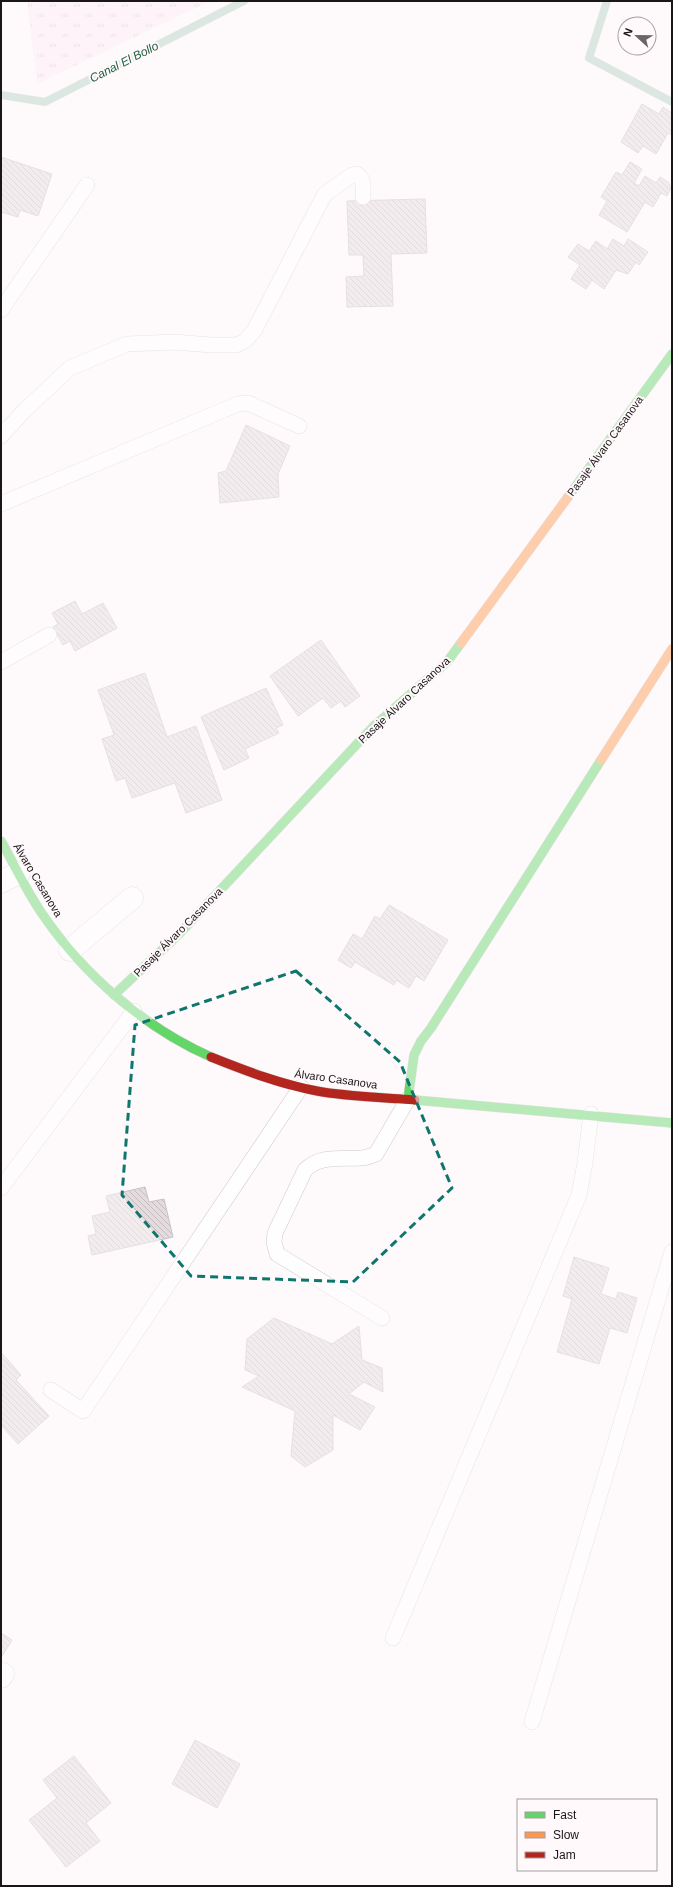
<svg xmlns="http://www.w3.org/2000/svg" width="673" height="1887" viewBox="0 0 673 1887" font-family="Helvetica,sans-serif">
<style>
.grass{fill:url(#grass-tufts)}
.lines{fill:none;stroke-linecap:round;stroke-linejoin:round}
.stream{stroke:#b5d0c0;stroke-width:8}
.building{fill:url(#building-back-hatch);stroke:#c7c2c4}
.lane-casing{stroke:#cecacc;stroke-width:16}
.street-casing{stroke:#cecacc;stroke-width:23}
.fast-casing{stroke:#cecacc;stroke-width:10}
.slow-casing{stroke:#cecacc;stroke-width:10}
.jam-casing{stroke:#cecacc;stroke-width:10}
.lane{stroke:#fffeff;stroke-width:15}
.street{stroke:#fffeff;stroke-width:22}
.fast{stroke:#63d668;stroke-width:9}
.slow{stroke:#ff974d;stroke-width:9}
.jam{stroke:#b3261e;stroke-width:9}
.marked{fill:none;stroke:#0f766e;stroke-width:3;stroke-dasharray:8 5;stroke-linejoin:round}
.labels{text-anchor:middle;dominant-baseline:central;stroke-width:4;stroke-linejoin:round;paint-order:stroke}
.street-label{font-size:11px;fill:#1a1517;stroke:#fff9fb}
.water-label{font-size:12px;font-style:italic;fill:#206141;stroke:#fff9fb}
</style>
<defs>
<pattern id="grass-tufts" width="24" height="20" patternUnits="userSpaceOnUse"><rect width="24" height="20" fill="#feecf3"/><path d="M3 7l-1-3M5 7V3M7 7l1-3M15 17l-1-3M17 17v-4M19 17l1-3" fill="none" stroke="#d9cad0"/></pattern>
<pattern id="building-back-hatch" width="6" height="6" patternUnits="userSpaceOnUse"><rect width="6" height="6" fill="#e5dbdf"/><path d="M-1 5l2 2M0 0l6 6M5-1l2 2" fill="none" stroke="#c4bbbf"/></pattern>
</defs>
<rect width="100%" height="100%" fill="#fefafc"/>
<path class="grass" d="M27,1H210L37,84Z"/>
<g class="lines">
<g class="stream">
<path d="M607,1L589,58L672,102"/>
<path d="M1,95L45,102L244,1"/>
</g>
</g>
<g class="building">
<path d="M642,104L659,114L663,107L672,113V135L668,133L656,154L643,146L638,153L621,142Z"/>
<path d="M1,157L52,174L38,216L20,210L18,217L1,212Z"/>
<path d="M630,162L642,169L634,183L639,186L645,176L656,183L660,177L668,182L671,188L667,196L661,193L653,207L645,202L627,232L599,215L607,201L601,197L616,172L622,175Z"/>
<path d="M425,199L427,253L391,254L393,306L347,307L346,277L364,276L363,255H349L347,201Z"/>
<path d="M613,239L624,246L628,239L648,252L639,265L636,262L628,274L616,270L604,289L592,280L586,289L571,279L580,265L568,257L578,244L589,251L596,241L607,249Z"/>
<path d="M246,425L290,446L278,474L279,497L220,503L218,473L226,471Z"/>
<path d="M75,601L82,614L103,603L117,628L75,651L70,641L63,645L53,627L58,624L52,613Z"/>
<path d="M321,640L360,696L345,707L341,701L331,708L323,698L298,716L270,676Z"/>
<path d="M145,673L167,737L196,726L222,800L186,813L175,783L132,798L125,778L116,781L102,739L114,735L98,690Z"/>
<path d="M266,688L283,725L276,728L279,733L245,749L249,758L224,770L201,717Z"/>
<path d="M389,905L448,940L424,981L416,976L409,988L396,980L394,985L355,962L351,968L338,960L353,934L362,939L375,916L380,919Z"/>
<path d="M145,1187L149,1202L164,1199L173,1237L92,1255L88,1236L96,1234L92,1216L110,1212L106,1196Z"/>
<path d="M574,1257L609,1268L601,1294L616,1299L618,1292L637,1298L627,1333L610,1328L599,1364L557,1352L572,1299L563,1296Z"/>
<path d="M274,1318L332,1344L359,1326L362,1360L382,1368L383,1392L364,1382L349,1394L375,1407L360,1430L333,1415V1450L305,1467L291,1456L295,1411L242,1387L259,1376L245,1370L247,1339Z"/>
<path d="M1,1352L21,1375L16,1380L49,1416L18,1444L1,1425Z"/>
<path d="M1,1633L12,1640L1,1658Z"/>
<path d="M195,1740L240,1764L217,1808L172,1784Z"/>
<path d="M74,1756L111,1803L86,1823L100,1841L66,1867L29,1820L57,1798L43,1780Z"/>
</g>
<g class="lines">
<g class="lane-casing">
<g id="lane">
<path d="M1,310L87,185"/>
<path d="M1,436L25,410L70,368L127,344L174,342L211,345H236L245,341L254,331L319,205L325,194L352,175L357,174C365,180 363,188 363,197"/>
<path d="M1,504L238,404L248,403L299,426"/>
<path d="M1,662L49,635"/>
<path d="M1,1188L134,1011"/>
<path d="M382,1318L277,1254L274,1242L275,1233L305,1170C320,1155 341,1159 361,1158C366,1158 371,1156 376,1154L408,1099"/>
<path d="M51,1390L83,1411L301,1087"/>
<path d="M393,1638L579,1195L585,1163L591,1114"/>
<path d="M532,1722L672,1252"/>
</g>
</g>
<g class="street-casing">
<g id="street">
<path d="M1,882L19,873"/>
<path d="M70,950L132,898"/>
<path d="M1,1677L3,1674"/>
</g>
</g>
<g class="fast-casing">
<g id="fast">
<path d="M568,497L672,354"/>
<path d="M1,841C15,866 27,892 43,915C84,975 145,1028 211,1057"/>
<path d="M114,995L179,934L373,727L447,662L461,643"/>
<path d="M408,1099L414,1055L421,1041L431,1028L601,760"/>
<path d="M415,1100L672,1123"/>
</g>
</g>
<g class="slow-casing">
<g id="slow">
<path d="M461,643L568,497"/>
<path d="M601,760L672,649"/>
</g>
</g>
<g class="jam-casing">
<path id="jam" d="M211,1057C246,1071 280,1084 317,1091C349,1097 383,1097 415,1100"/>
</g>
<use href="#lane" class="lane"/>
<use href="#street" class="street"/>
<use href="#fast" class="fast"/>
<use href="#slow" class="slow"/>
<use href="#jam" class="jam"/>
</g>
<path d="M0 0H673V1887H0ZM296,971L400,1062L452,1188L353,1282L191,1276L122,1195L135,1025Z" fill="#fefafc" fill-opacity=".55" fill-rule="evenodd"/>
<path class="marked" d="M296,971L400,1062L452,1188L353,1282L191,1276L122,1195L135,1025Z"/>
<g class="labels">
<g class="street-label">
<text transform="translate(605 446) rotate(-54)">Pasaje Álvaro Casanova</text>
<text transform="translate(404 700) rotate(-43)">Pasaje Álvaro Casanova</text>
<text transform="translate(38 880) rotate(59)">Álvaro Casanova</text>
<text transform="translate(178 932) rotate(-45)">Pasaje Álvaro Casanova</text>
<text transform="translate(336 1079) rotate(8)">Álvaro Casanova</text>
</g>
<g class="water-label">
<text transform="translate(124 62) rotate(-27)">Canal El Bollo</text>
</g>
</g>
<rect width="673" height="1887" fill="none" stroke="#1a1517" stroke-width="4"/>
<rect x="517" y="1799" width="140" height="72" fill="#fff9fb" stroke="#a39ea0"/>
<rect x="525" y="1812" width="20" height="6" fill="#63d668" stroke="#a39ea0"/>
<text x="553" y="1819" font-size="12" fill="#1a1517">Fast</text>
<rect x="525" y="1832" width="20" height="6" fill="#ff974d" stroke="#a39ea0"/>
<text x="553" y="1839" font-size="12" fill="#1a1517">Slow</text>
<rect x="525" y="1852" width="20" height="6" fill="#b3261e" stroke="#a39ea0"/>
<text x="553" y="1859" font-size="12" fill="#1a1517">Jam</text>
<g transform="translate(637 36) rotate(292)"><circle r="19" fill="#fff9fb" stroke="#a39ea0"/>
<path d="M0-3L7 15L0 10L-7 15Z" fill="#6a6567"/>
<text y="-6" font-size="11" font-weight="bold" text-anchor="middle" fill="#1a1517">N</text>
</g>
</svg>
